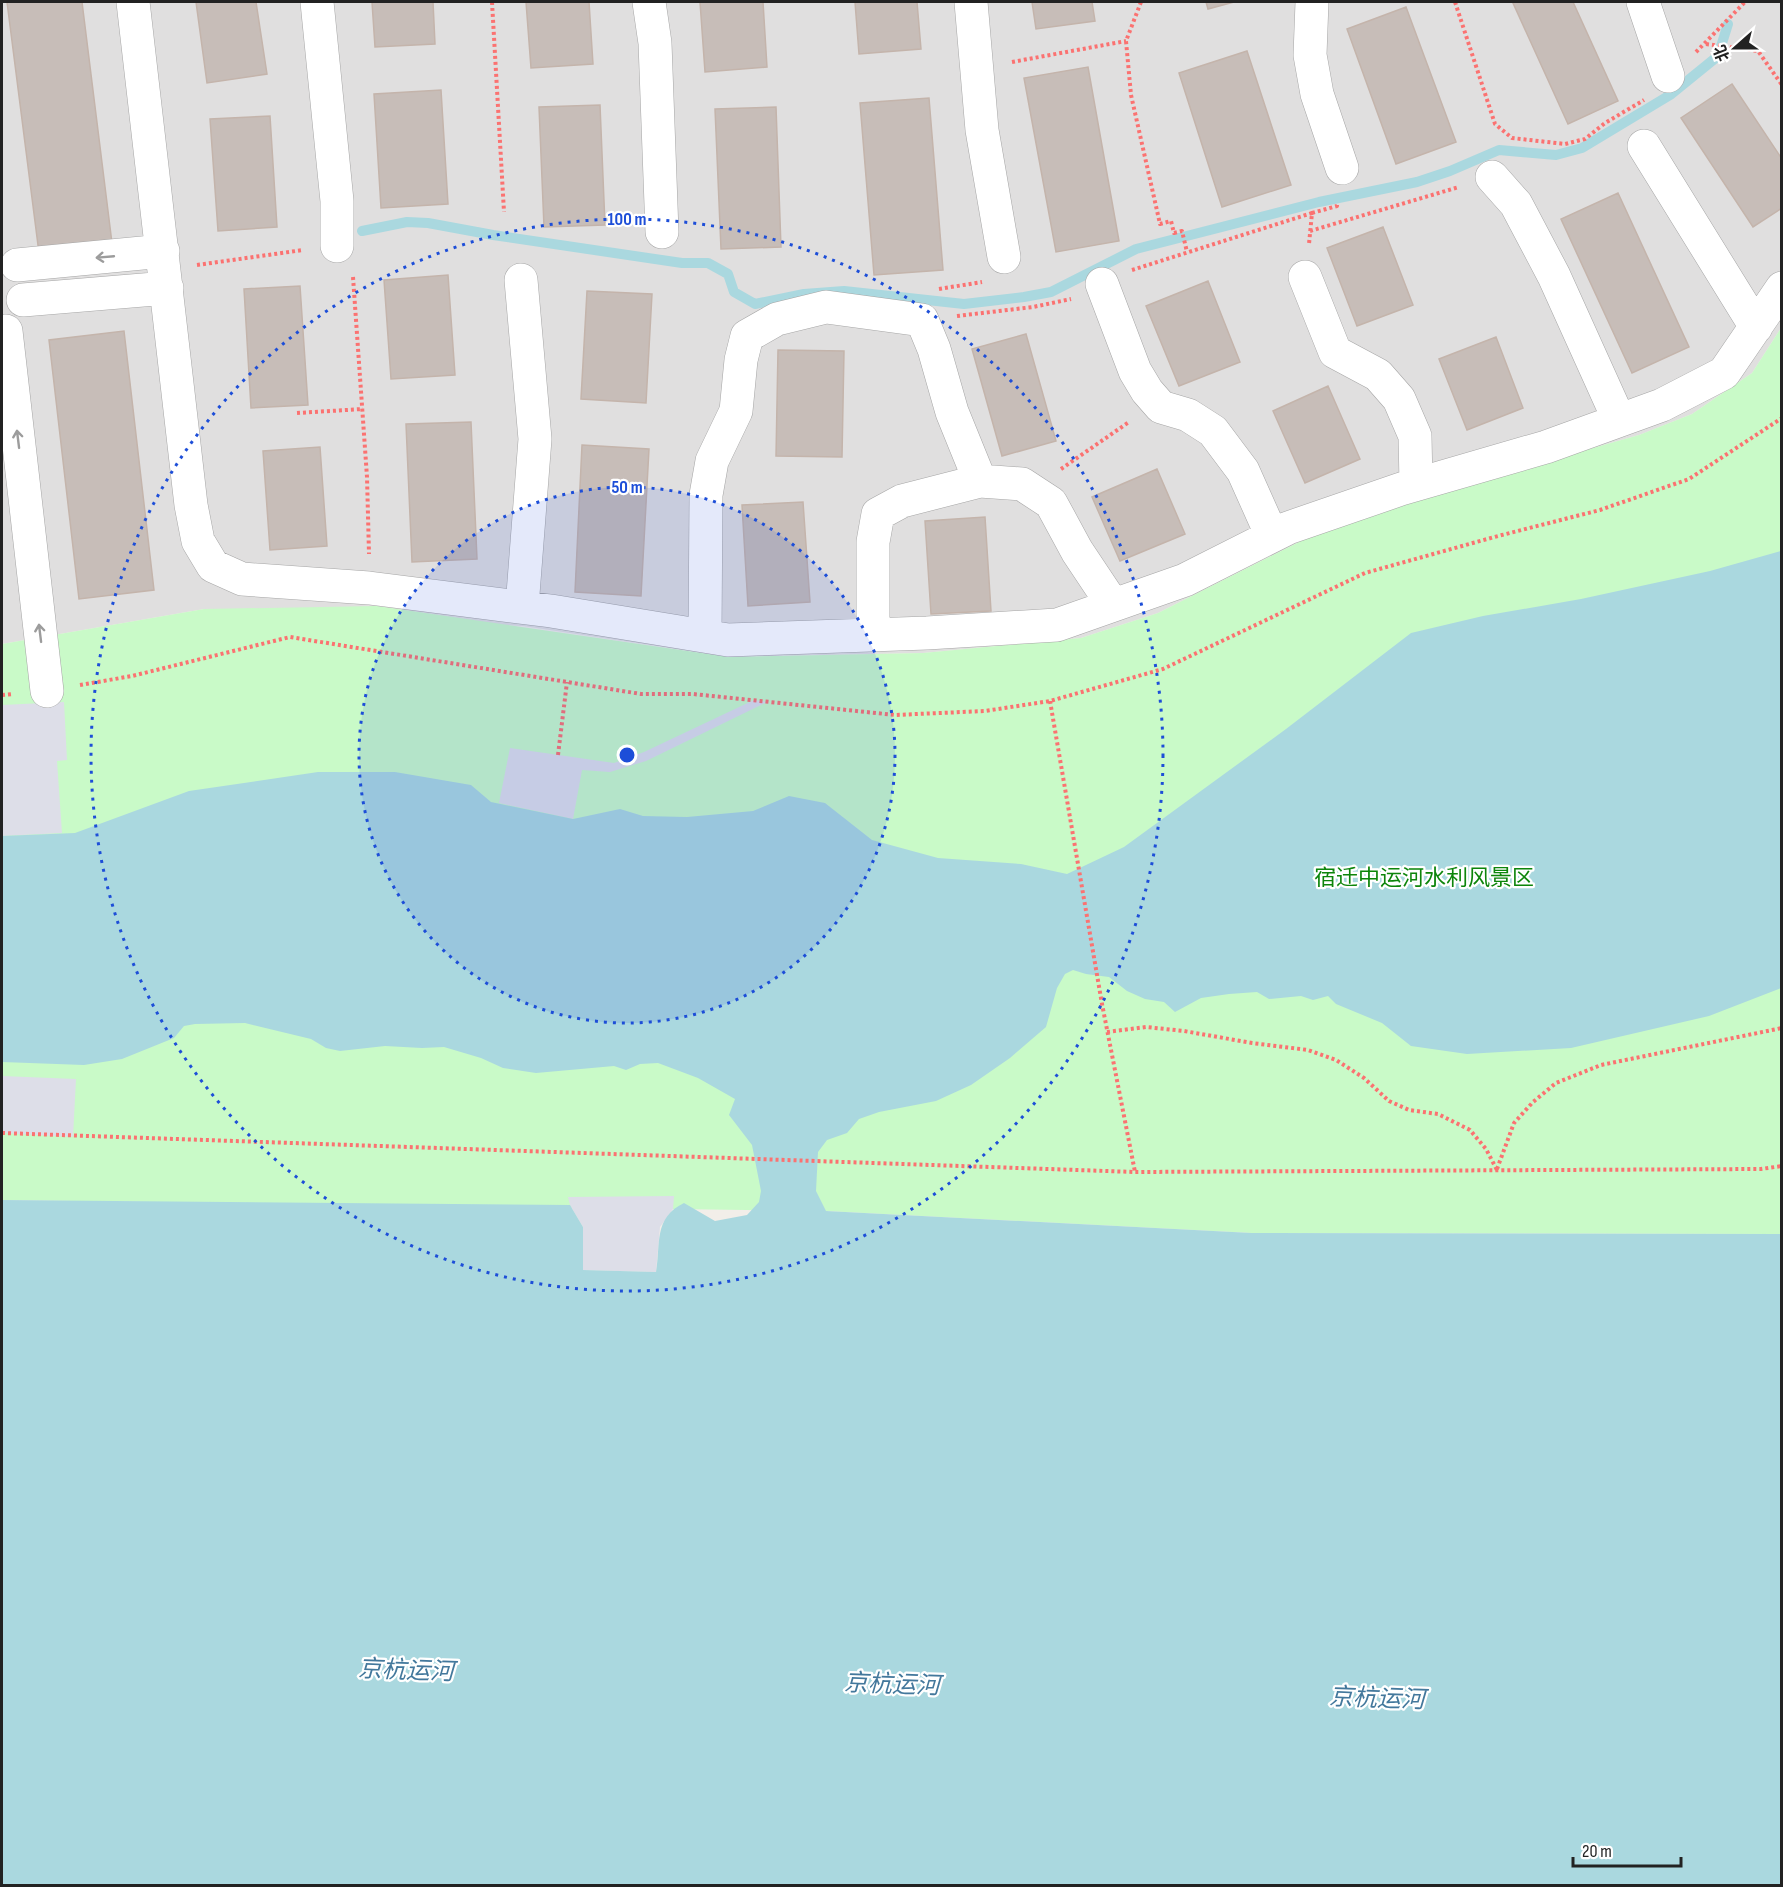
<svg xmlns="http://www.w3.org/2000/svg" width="1783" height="1887" font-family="'Sofia Sans Condensed','Noto Sans SC',sans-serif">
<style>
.residential{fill:#e0dfdf}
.park{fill:#c9fac8}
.plaza{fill:#dddee8}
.water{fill:#aad8df}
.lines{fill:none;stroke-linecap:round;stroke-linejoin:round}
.stream{stroke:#aad8df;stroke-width:10}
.building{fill:#c7bdb8;stroke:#c4b4ab;stroke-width:1.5}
.minor-casing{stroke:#a6a6a6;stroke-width:34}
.path{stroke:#fb7271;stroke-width:4;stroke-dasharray:3 3;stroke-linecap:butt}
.minor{stroke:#fff;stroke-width:33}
.oneway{stroke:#9c9c9c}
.ring{fill:none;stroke:#1d4ed8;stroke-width:3;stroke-dasharray:3 6}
.labels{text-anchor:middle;stroke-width:4.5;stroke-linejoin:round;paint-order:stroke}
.park-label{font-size:22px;fill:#0d850b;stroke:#fff}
.water-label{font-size:24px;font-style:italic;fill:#43789c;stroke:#fff}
.centre{fill:#1d4ed8;stroke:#fff;stroke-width:3}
.ring-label{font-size:18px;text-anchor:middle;font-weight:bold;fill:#1d4ed8;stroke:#fff;stroke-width:4.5;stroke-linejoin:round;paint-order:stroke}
</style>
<rect width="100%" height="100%" fill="#f2eee9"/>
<path class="residential" d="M2,2H1781V328L1752,373L1692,414L1639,435L1465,484L1303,540L1158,613L1081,638L923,653L729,657L523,626L204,609L2,644Z"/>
<path class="park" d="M1781,328V1234L1252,1233L826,1211L2,1200V644L204,609L377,606L729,657L923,653L1081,638L1158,613L1303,540L1465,484L1639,435L1692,414L1752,373Z"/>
<path class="plaza" d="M754,700L767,702L646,761L610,772L582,770L573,819L499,803L510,748L614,763L644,752Z
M64,702L67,760L57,761L62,833L2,836V705Z
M2,1076L76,1079L73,1137L2,1133Z
M674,1196L673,1209L660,1227L656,1272L583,1270V1227L570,1205L568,1197Z"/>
<path class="water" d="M1781,551V988L1709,1016L1571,1048L1467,1054L1411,1046L1382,1023L1336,1004L1328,996L1313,1000L1301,996L1269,999L1257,992L1229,994L1201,998L1175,1012L1164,1002L1145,999L1127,991L1109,977L1086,974L1073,970L1065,974L1057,988L1046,1027L1010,1058L971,1085L936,1101L879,1112L859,1119L847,1133L827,1140L818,1152L816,1191L826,1211L1252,1233L1781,1234V1885H2V1200L570,1205L583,1227V1270L656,1272C661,1244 653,1218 684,1203L715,1221L747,1215L759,1202L761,1191L752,1145L729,1115L735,1099L698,1078L658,1063L640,1064L626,1070L614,1066L536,1073L503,1068L481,1058L444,1047L422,1048L385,1046L340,1051L326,1048L311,1039L245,1023L195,1024L184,1026L174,1038L122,1059L84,1065L2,1062V836L75,833L189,791L318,772H395L471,785L491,802L573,819L620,809L643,816L687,817L753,811L789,796L825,803L872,840L938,858L1021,864L1067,874L1124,847L1286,729L1411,633L1483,616L1581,599L1710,571Z"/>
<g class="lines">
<path class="stream" d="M362,231L407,222L428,223L493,235L682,263H708L728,274L734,292L755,304L804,294L844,291L964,304L1024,297L1051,292L1136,249L1319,202L1417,182L1450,171L1499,150L1556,155L1582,148L1670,95L1718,56L1728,24"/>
</g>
<path class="building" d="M7,2H82L112,243L39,253Z
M196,2H256L267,74L207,83Z
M372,2H433L435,44L375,47Z
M526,2H589L593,64L531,68Z
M700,2H763L767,67L705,72Z
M855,2H917L921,49L859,54Z
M1032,2H1092L1095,21L1036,29Z
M1206,2H1234L1208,9Z
M1515,2H1573L1618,101L1568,124L1513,3Z
M1406,7L1456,142L1396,164L1347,29Z
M1247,51L1291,185L1222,207L1179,73Z
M1088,67L1119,241L1056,252L1024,78Z
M1732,84L1782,159V208L1753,227L1681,118Z
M441,90L448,204L381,208L374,94Z
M929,98L943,270L874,275L860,103Z
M600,105L605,225L544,227L539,107Z
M776,107L781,247L721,249L715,109Z
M270,116L277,227L218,231L210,119Z
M1618,193L1689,347L1632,373L1561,219Z
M1383,227L1413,305L1357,326L1327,248Z
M448,275L455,375L391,379L384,280Z
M1208,281L1240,362L1179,386L1146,306Z
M300,286L308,405L251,408L244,289Z
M587,291L652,294L646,403L581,399Z
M124,331L154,590L79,599L49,340Z
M1026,334L1056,441L1002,456L972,349Z
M1496,337L1523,408L1467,430L1439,359Z
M778,350L844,351L842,457L776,456Z
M1328,386L1360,459L1305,483L1273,411Z
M471,422L477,559L412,562L406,424Z
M582,445L649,449L641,596L575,592Z
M320,447L327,546L270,550L263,451Z
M1157,469L1185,534L1120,561L1092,497Z
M803,502L810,602L748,606L742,505Z
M985,517L991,611L931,614L925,521Z"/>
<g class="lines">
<g class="minor-casing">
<path id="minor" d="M133,2L191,505L198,541L213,566L242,579L369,588L551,611L728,640L927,633L1057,625L1185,580L1288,528L1401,489L1546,447L1662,405L1724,373L1782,288
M317,2L337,201V246
M649,2L655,43L662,232
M971,2L982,130L1004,257
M1312,2L1310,55L1317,94L1342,168
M1643,2L1668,76
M1644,146L1756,327
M1492,177L1516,204L1554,276L1619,420
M17,265L163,251
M1305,277L1335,352L1378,375L1399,399L1415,436L1416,484
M521,280L535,439L522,607
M1102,284L1135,371L1147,391L1161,407L1188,415L1213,431L1243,471L1272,536
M23,300L167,288
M6,331L47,691
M873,635V542L878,514L902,501L980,481L1022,484L1051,503L1077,551L1113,605
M705,636L706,495L712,461L736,411L741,360L747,336L777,319L826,307L922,320L934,349L952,412L980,481"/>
</g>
<path class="path" d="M492,2L504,212
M1141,2L1126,41L1131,95L1160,224L1171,221L1174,233L1182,231L1187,252
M1455,2L1495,124L1512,138L1565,144L1585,139L1605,123L1644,100
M1706,44L1758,51L1782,85
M1696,52L1745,2
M1012,62L1126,41
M1312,213L1337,206V203
M1310,231L1459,187
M197,265L303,250
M1132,270L1312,213L1309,244
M353,277L367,477L369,554
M939,289L982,282
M957,316L1033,307L1071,299
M297,413L363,409
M1061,469L1129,422
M80,685L132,676L290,637L641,694H693L895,715L985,711L1050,701L1163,669L1365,573L1498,536L1600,510L1689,479L1782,418
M2,695L13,694
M1050,701L1102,1004L1135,1172
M558,755L567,682
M1107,1032L1146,1027L1184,1031L1252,1043L1308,1050L1336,1060L1364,1078L1389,1101L1409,1110L1438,1114L1470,1130L1486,1149L1497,1170
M2,1133L1135,1172L1761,1169L1782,1166
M1497,1169L1514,1123L1533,1102L1556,1083L1601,1065L1782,1028"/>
<use href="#minor" class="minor"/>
</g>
<defs><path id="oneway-shaft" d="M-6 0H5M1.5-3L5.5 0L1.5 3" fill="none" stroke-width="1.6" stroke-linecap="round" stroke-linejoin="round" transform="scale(1.5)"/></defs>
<g class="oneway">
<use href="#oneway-shaft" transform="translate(105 257) rotate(175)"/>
<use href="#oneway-shaft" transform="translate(18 439) rotate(-97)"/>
<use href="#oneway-shaft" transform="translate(40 633) rotate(-97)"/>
</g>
<circle cx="627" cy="755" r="268" fill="#1d4ed8" fill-opacity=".12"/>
<g class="ring">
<circle cx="627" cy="755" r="268"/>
<circle cx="627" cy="755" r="536"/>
</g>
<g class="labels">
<g class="park-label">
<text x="1424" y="885">宿迁中运河水利风景区</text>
</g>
<g class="water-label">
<text transform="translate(406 1670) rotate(2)" y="8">京杭运河</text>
<text transform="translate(892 1684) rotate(2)" y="8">京杭运河</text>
<text transform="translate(1377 1698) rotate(2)" y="8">京杭运河</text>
</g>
</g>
<circle cx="627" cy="755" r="9" class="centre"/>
<g class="ring-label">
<text x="627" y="225">100 m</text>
<text x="627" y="493">50 m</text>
</g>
<rect width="1783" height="1887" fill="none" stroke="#222222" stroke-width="6"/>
<g transform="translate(1735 48) rotate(249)" stroke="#ffffff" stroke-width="4.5" paint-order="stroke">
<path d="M0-4.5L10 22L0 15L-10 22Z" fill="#222222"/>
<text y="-9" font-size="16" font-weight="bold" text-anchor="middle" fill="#222222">北</text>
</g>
<path d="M1573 1857v9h108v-9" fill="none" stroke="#222222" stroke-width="3"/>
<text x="1582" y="1857" font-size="18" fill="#222222" stroke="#ffffff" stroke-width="4.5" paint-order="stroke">20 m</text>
</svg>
